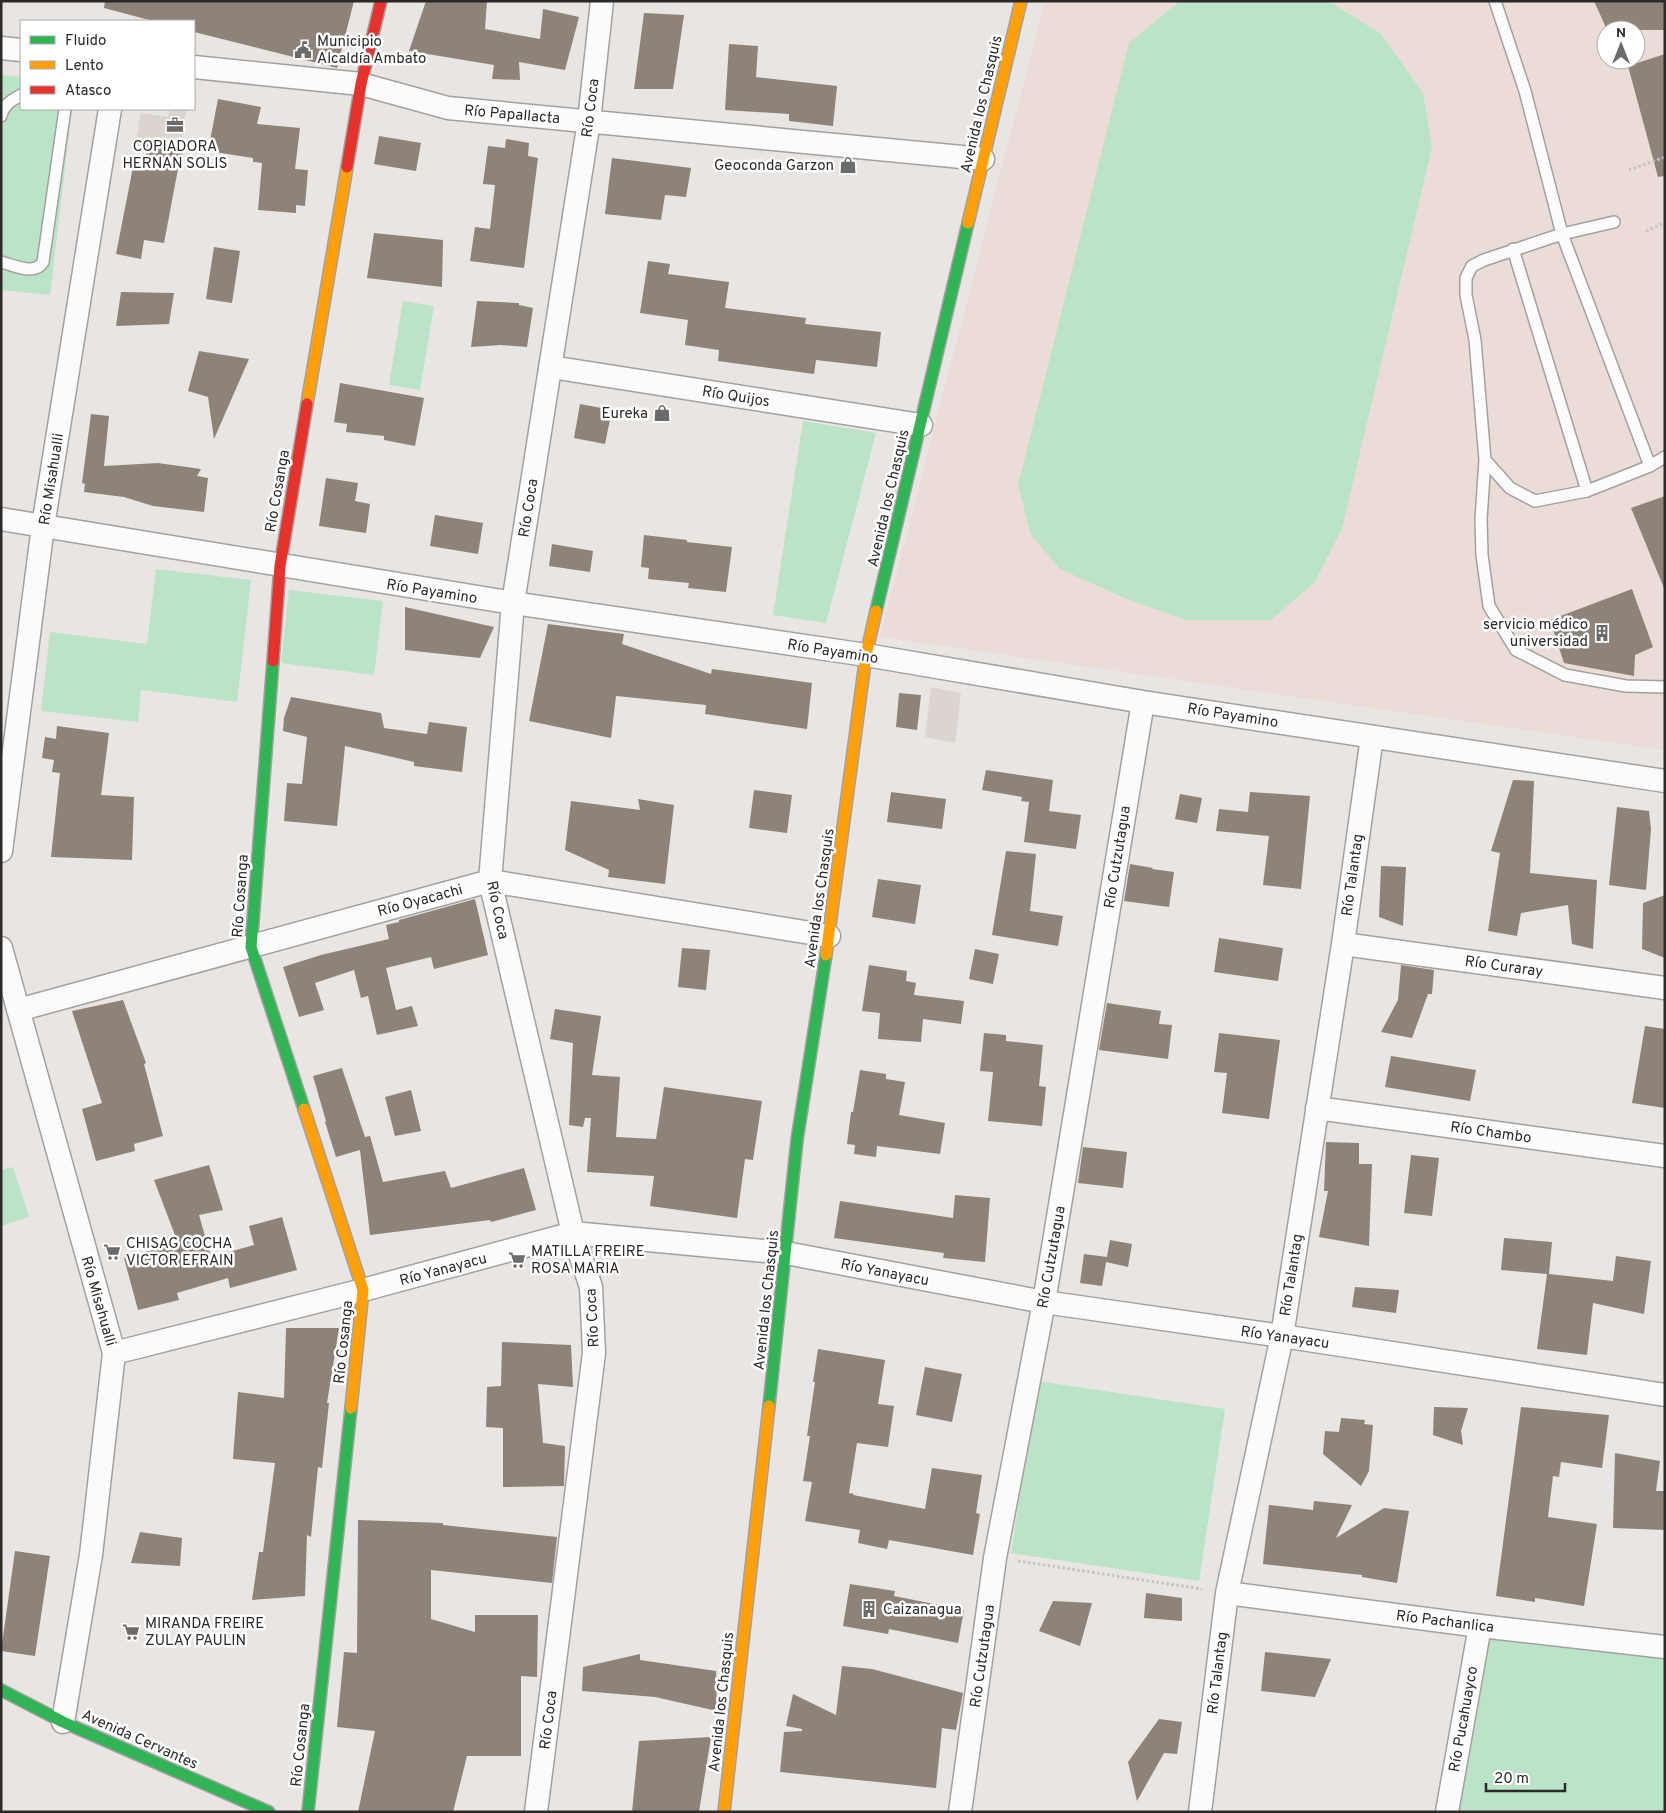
<svg xmlns="http://www.w3.org/2000/svg" width="1666" height="1813" font-family="Overpass,sans-serif">
<style>
.built{fill:#dbd4cf}
.education{fill:#ecdcd8;fill-rule:evenodd}
.green{fill:#bbe3c7}
.building{fill:#8e8378}
.lines{fill:none;stroke-linecap:round;stroke-linejoin:round}
.lane-casing{stroke:#a3a1a0;stroke-width:14}
.street-casing{stroke:#a3a1a0;stroke-width:25}
.fast-casing{stroke:#a3a1a0;stroke-width:14}
.slow-casing{stroke:#a3a1a0;stroke-width:14}
.jam-casing{stroke:#a3a1a0;stroke-width:14}
.path{stroke:#c5c4c4;stroke-width:3;stroke-dasharray:2.5 2.5;stroke-linecap:butt}
.lane{stroke:#fcfbfb;stroke-width:11}
.street{stroke:#fcfbfb;stroke-width:22}
.fast{stroke:#30b455;stroke-width:11}
.slow{stroke:#ff9f0a;stroke-width:11}
.jam{stroke:#e5322d;stroke-width:11}
.labels{text-anchor:middle;stroke-width:5;stroke-linejoin:round;paint-order:stroke}
.poi-label{font-size:15px;fill:#2b2a29;stroke:#fff;text-anchor:start}
.street-label{font-size:15px;fill:#2b2a29;stroke:#fff}
</style>
<rect width="100%" height="100%" fill="#e8e5e3"/>
<path class="built" d="M170,109H186L181,145L146,140L142,147L135,146L141,113L168,117Z
M931,687L961,693L955,743L925,737Z"/>
<path class="education" d="M1045,1H1665V750L880,637ZM1606,30H1636V60H1606Z"/>
<path class="green" d="M1180,1L1330,2L1381,34L1423,93L1432,147L1342,529L1314,583L1271,620H1185L1122,597L1060,569L1031,535L1018,485L1129,43Z
M1,75L21,77V109H72L50,295L1,290Z
M403,301L434,306L420,390L389,385Z
M803,421L876,433L826,623L773,615Z
M156,569L251,580L237,702L141,690L138,722L41,711L50,632L147,644Z
M289,590L383,601L374,675L281,663Z
M13,1167L29,1217L1,1226V1170Z
M1037,1381L1225,1409L1199,1581L1011,1553Z
M1486,1634L1665,1657V1812H1455Z"/>
<path class="building" d="M105,1H354L337,68L194,32V21H153L104,8Z
M426,1H487L485,29L540,39L543,9L579,17L565,70L519,62L520,80L492,79L494,65L409,51Z
M1594,1H1665V30H1607Z
M644,13L684,15L673,89H634Z
M729,44L758,46L756,77L837,86L833,126L789,121V114L725,110Z
M1665,54V176L1658,177L1628,66Z
M218,99L261,107L257,124L300,128L295,169L308,170L305,206L296,205V213L258,210L262,163L253,162V158L208,151Z
M379,136L421,143L416,171L374,164Z
M506,139L529,143L528,156L538,158L524,268L470,261L475,227L490,229L495,185L483,184L488,146L505,148Z
M147,144L183,148L181,169H178L164,243L144,240L141,259L116,254L134,162L145,164Z
M612,158L691,168L686,197L665,195L661,220L605,214Z
M374,233L443,240L442,287L367,278Z
M214,247L240,251L232,303L206,299Z
M648,261L670,264L668,274L729,282L725,308L806,318L805,324L881,332L877,367L816,360L814,374L718,361L719,350L685,345L688,320L640,313Z
M121,292L174,293L169,324L116,326Z
M477,301L519,303V305L533,308L527,347L501,345L471,347Z
M199,351L249,359L214,439L208,397L188,391Z
M340,383L424,398L415,446L384,440V436L346,432L347,424L334,422Z
M580,404L612,410L605,444L574,438Z
M91,414L109,416L104,466L158,463L201,469L197,476L208,478L204,512L153,506L124,497L84,492L85,484L82,483Z
M326,478L358,483L355,501L370,504L366,533L319,526Z
M1665,496V588H1664L1631,508Z
M435,515L483,523L478,554L430,546Z
M644,535L687,540V542L732,547L726,592L688,588L689,583L648,579L649,568L641,567Z
M552,544L593,551L590,572L549,566Z
M1632,589L1653,647L1635,655L1634,676L1564,663L1550,620Z
M405,607L494,627L480,658L405,650Z
M548,624L624,634L622,644L711,674L712,669L812,683L807,729L705,714L706,705L616,696L611,738L529,721Z
M899,693L921,695L917,730L896,727Z
M291,697L381,713L384,728L427,734L429,722L467,727L462,772L414,766V762L345,746L337,826L284,821L287,783L302,784L307,737L283,731L284,718Z
M57,726L109,733L101,795L134,797L132,860L51,857L60,773L52,772L54,760L42,758L45,737L56,739Z
M986,770L1053,780L1049,811L1081,815L1076,849L1024,842L1029,802L1021,801L1022,797L982,790Z
M1513,780L1534,781L1530,873L1597,880L1593,949L1572,944L1568,905L1521,913L1517,936L1488,931L1500,853L1491,851Z
M754,790L792,795L787,833L749,828Z
M891,792L946,799L942,829L887,822Z
M1250,792L1310,796L1301,889L1263,885L1269,836L1216,831L1219,809L1248,812Z
M1180,794L1202,798L1197,823L1175,819Z
M638,799L674,805L665,884L608,877L609,870L565,850L571,801L640,810Z
M1617,807L1649,811L1651,829L1646,890L1609,885Z
M1006,851L1036,854L1030,911L1063,916L1058,946L992,935Z
M1130,864L1153,868L1152,869L1174,872L1169,907L1124,901Z
M1381,866L1406,867L1403,926L1379,917Z
M878,879L921,885L915,924L872,917Z
M1665,895V958L1642,949L1643,903Z
M475,899L488,955L434,969L431,957L386,968L396,1010L412,1006L418,1026L377,1035L368,996L361,998L354,970L315,983L324,1010L299,1017L283,967L321,955L389,939L386,925L399,922V920Z
M1219,938L1283,948L1278,981L1214,972Z
M682,948L710,950L706,990L678,987Z
M975,949L999,954L993,984L969,979Z
M869,965L907,971L906,981L916,983L914,995L964,1001L961,1024L923,1019L921,1042L878,1039L880,1013L862,1011Z
M1401,965L1434,970L1432,994H1428L1412,1038L1381,1032L1398,1000Z
M123,1000L146,1063L144,1064L163,1136L134,1144L135,1151L96,1161L82,1109L102,1103L72,1011Z
M1107,1003L1161,1011L1159,1024L1172,1025L1168,1059L1099,1050Z
M555,1009L601,1016L592,1075L620,1077L616,1137L656,1139L664,1087L762,1101L753,1160L745,1159L737,1218L650,1206L654,1176L587,1172L591,1118H585L583,1127L569,1125L573,1043L550,1039Z
M1645,1026L1665,1029V1108L1632,1103Z
M984,1033L1006,1035V1041L1043,1045L1039,1086L1046,1087L1042,1126L988,1121L993,1072L980,1071Z
M1219,1033L1280,1040L1269,1119L1222,1113L1227,1073L1214,1072Z
M1391,1056L1476,1070L1470,1101L1385,1087Z
M342,1068L365,1137L370,1136L383,1182L445,1171L451,1188L524,1168L536,1210L491,1222L490,1220L370,1235L360,1150L336,1157L325,1122L326,1121L313,1076Z
M860,1070L886,1074V1079L905,1082L899,1115L945,1123L940,1154L877,1146L876,1157L854,1154L855,1145L847,1144L851,1112H853Z
M411,1090L421,1131L395,1136L385,1097Z
M1326,1142L1359,1143V1164H1372L1369,1246L1319,1237L1328,1191H1324Z
M1083,1147L1127,1152L1123,1188L1078,1183Z
M1411,1155L1439,1158L1432,1216L1404,1213Z
M209,1165L223,1210L199,1215L211,1257L254,1245L249,1226L282,1217L297,1270L230,1288L228,1278L177,1293L179,1300L138,1310L124,1258L178,1243L154,1180Z
M955,1195L990,1198L985,1262L943,1258L944,1253L834,1238L840,1201L953,1218Z
M1504,1238L1552,1242L1549,1274L1613,1281L1616,1256L1651,1261L1644,1314L1593,1303L1587,1355L1537,1349L1547,1274L1501,1270Z
M1110,1240L1132,1244L1128,1267L1106,1262Z
M1084,1254L1107,1257L1102,1286L1080,1283Z
M1355,1287L1399,1290L1396,1313L1352,1307Z
M286,1328H339L327,1403H329L322,1468L318,1467L311,1537L307,1535L305,1596L252,1600L259,1552H263L275,1463L233,1459L238,1392L284,1398Z
M502,1342L571,1345L573,1387L538,1384L543,1443L565,1446L564,1486L503,1487V1428L486,1427L487,1387L501,1386Z
M818,1349L885,1360L878,1404L894,1406L888,1447L857,1443L849,1493L854,1494L853,1495L925,1509L932,1468L982,1475L976,1513L980,1514L973,1555L889,1540L887,1549L858,1543L860,1530L805,1521L812,1482L803,1481L810,1436H807L815,1382H813Z
M925,1367L962,1374L952,1422L916,1415Z
M1434,1407L1468,1408L1461,1431L1463,1445L1433,1435Z
M1521,1407L1609,1415L1602,1468L1561,1462L1559,1477L1553,1476L1548,1517L1597,1524L1584,1606L1535,1598V1602L1496,1596Z
M1341,1418L1365,1420L1364,1424L1373,1425L1369,1471L1361,1486L1323,1454L1325,1431L1339,1432Z
M1615,1453L1660,1461L1656,1491H1665V1530L1613,1528Z
M1314,1501L1352,1505L1336,1538L1384,1508L1409,1511L1397,1583L1362,1577V1575L1263,1564L1269,1505L1313,1510Z
M358,1520L443,1523V1525L557,1537L552,1583L431,1570V1619L475,1632V1615H538L537,1677L521,1676V1756H467L453,1812H358L375,1731L337,1727L344,1652L357,1653Z
M140,1532L182,1538L180,1566L131,1563Z
M15,1551L50,1556L35,1656L1,1651Z
M850,1584L895,1591L894,1596L964,1610L958,1643L889,1629L888,1634L843,1626Z
M1146,1593L1182,1598V1621L1144,1618Z
M1053,1601L1092,1603L1080,1646L1039,1631Z
M1265,1652L1331,1659L1315,1697L1261,1691Z
M640,1654V1660L716,1671L717,1711L655,1697L582,1691L583,1667Z
M842,1666L872,1669L963,1693L956,1730L942,1728L936,1788L780,1772L784,1732L802,1731V1729L786,1726L793,1694L836,1715Z
M1159,1719L1182,1722L1177,1754L1164,1753L1137,1801L1128,1762Z
M711,1737L699,1812H632L639,1741Z"/>
<g class="lines">
<g class="lane-casing">
<path id="lane" d="M1495,1L1525,91L1562,234L1650,466
M1,116C3,105 12,100 21,95
M1614,222L1562,234L1484,260L1472,266L1466,278V295L1475,340L1485,460L1481,519L1482,555L1489,606L1516,650L1565,675L1626,686L1665,687
M1513,249L1587,491L1650,466L1665,457
M1,262C13,265 35,276 43,262L65,109
M1485,460L1510,488L1535,501L1587,491"/>
</g>
<g class="street-casing">
<path id="street" d="M1,48L21,50
M194,67L361,84L448,108L983,159
M551,367L921,425
M1,519L513,603L866,655L1143,702L1665,781
M1,851L43,526L110,109
M1343,944L1665,988
M1,948L114,1353L91,1555L63,1722
M18,1010L490,881L829,936
M1317,1108L1665,1156
M114,1353L363,1290L573,1233L786,1253L1044,1302L1282,1336L1665,1395
M1227,1593L1480,1626L1665,1647
M536,1812L594,1353L591,1287L573,1233L490,881L513,603L589,121L602,1
M960,1812L995,1558L1044,1302L1143,702
M1200,1812L1227,1593L1282,1336L1343,944L1372,737
M1447,1812L1480,1626"/>
</g>
<g class="fast-casing">
<path id="fast" d="M876,611L968,223
M273,661L251,947L304,1109
M769,1406L797,1140L826,955
M1,1690L63,1722L269,1812
M308,1812L351,1408"/>
</g>
<g class="slow-casing">
<path id="slow" d="M968,223L1021,1
M307,404L347,167
M826,955L866,655L876,611
M304,1109L363,1290L351,1408
M724,1812L769,1406"/>
</g>
<g class="jam-casing">
<path id="jam" d="M347,167L361,84L381,1
M273,661L280,566L307,404"/>
</g>
<path class="path" d="M1629,170L1665,157
M1646,231L1665,223
M1018,1561L1202,1589"/>
<use href="#lane" class="lane"/>
<use href="#street" class="street"/>
<use href="#fast" class="fast"/>
<use href="#slow" class="slow"/>
<use href="#jam" class="jam"/>
</g>
<defs>
<g id="civic-bare" transform="scale(1.35)"><path d="M-.6-6.5H3V-4.5H.6V-3L4-1V1h2V6H-6V1h2V-1L-.6-3ZM-1.2 2.5V6h2.4V2.5Z" fill="#6d6b6a" stroke="#fff" stroke-width="2.5" paint-order="stroke"/></g>
<g id="office-bare" transform="scale(1.35)"><path d="M-6-3h4V-5.5h4V-3h4V5H-6ZM-1-4.5V-3h2v-1.5ZM-6 0V1H6V0Z" fill="#6d6b6a" stroke="#fff" stroke-width="2.5" paint-order="stroke"/></g>
<g id="shop-bare" transform="scale(1.35)"><path d="M-5-2.5h2.3a2.7 3.5 0 0 1 5.4 0H5L5.5 6h-11ZM-1.5-2.5h3a1.5 2.3 0 0 0-3 0Z" fill="#6d6b6a" stroke="#fff" stroke-width="2.5" paint-order="stroke"/></g>
<g id="building-bare" transform="scale(1.35)"><path d="M-4-6H4V6H1V3H-1V6H-4ZM-2.5-4.3h1.7v1.8h-1.7ZM.8-4.3h1.7v1.8H.8ZM-2.5-1h1.7V.8h-1.7ZM.8-1h1.7V.8H.8Z" fill="#6d6b6a" stroke="#fff" stroke-width="2.5" paint-order="stroke"/></g>
<g id="supermarket-bare" transform="scale(1.35)"><path d="M-6-5.5h2.5l.6 2H6L4.5 2H-2.5L-4.4-4H-6ZM-1.5 3.2a1.3 1.3 0 1 0 .1 0ZM3 3.2a1.3 1.3 0 1 0 .1 0Z" fill="#6d6b6a" stroke="#fff" stroke-width="2.5" paint-order="stroke"/></g>
</defs>
<g fill-rule="evenodd">
<use href="#civic-bare" x="303" y="50"/>
<use href="#office-bare" x="175" y="125"/>
<use href="#shop-bare" x="848" y="165"/>
<use href="#shop-bare" x="662" y="413"/>
<use href="#building-bare" x="1602" y="633"/>
<use href="#supermarket-bare" x="112" y="1252"/>
<use href="#supermarket-bare" x="517" y="1260"/>
<use href="#building-bare" x="869" y="1609"/>
<use href="#supermarket-bare" x="131" y="1632"/>
</g>
<g class="labels">
<g class="poi-label">
<text x="317" y="46">Municipio<tspan x="317" dy="17">Alcaldía Ambato</tspan></text>
<text x="175" y="151" text-anchor="middle">COPIADORA<tspan x="175" dy="17">HERNAN SOLIS</tspan></text>
<text x="834" y="170" text-anchor="end">Geoconda Garzon</text>
<text x="648" y="418" text-anchor="end">Eureka</text>
<text x="1588" y="629" text-anchor="end">servicio médico<tspan x="1588" dy="17">universidad</tspan></text>
<text x="126" y="1248">CHISAG COCHA<tspan x="126" dy="17">VICTOR EFRAIN</tspan></text>
<text x="531" y="1256">MATILLA FREIRE<tspan x="531" dy="17">ROSA MARIA</tspan></text>
<text x="883" y="1614">Caizanagua</text>
<text x="145" y="1628">MIRANDA FREIRE<tspan x="145" dy="17">ZULAY PAULIN</tspan></text>
</g>
<g class="street-label">
<text transform="translate(981 104) rotate(-77)" y="5">Avenida los Chasquis</text>
<text transform="translate(590 108) rotate(-83)" y="5">Río Coca</text>
<text transform="translate(512 114) rotate(5)" y="5">Río Papallacta</text>
<text transform="translate(736 396) rotate(9)" y="5">Río Quijos</text>
<text transform="translate(51 479) rotate(-81)" y="5">Río Misahualli</text>
<text transform="translate(277 491) rotate(-80)" y="5">Río Cosanga</text>
<text transform="translate(888 498) rotate(-77)" y="5">Avenida los Chasquis</text>
<text transform="translate(528 508) rotate(-81)" y="5">Río Coca</text>
<text transform="translate(432 591) rotate(9)" y="5">Río Payamino</text>
<text transform="translate(833 651) rotate(9)" y="5">Río Payamino</text>
<text transform="translate(1233 715) rotate(9)" y="5">Río Payamino</text>
<text transform="translate(1117 857) rotate(-81)" y="5">Río Cutzutagua</text>
<text transform="translate(1352 875) rotate(-82)" y="5">Río Talantag</text>
<text transform="translate(240 896) rotate(-86)" y="5">Río Cosanga</text>
<text transform="translate(819 898) rotate(-82)" y="5">Avenida los Chasquis</text>
<text transform="translate(420 900) rotate(-15)" y="5">Río Oyacachi</text>
<text transform="translate(498 910) rotate(78)" y="5">Río Coca</text>
<text transform="translate(1504 966) rotate(8)" y="5">Río Curaray</text>
<text transform="translate(1491 1132) rotate(8)" y="5">Río Chambo</text>
<text transform="translate(1051 1257) rotate(-80)" y="5">Río Cutzutagua</text>
<text transform="translate(443 1269) rotate(-15)" y="5">Río Yanayacu</text>
<text transform="translate(885 1272) rotate(11)" y="5">Río Yanayacu</text>
<text transform="translate(1291 1275) rotate(-81)" y="5">Río Talantag</text>
<text transform="translate(766 1300) rotate(-84)" y="5">Avenida los Chasquis</text>
<text transform="translate(99 1301) rotate(74)" y="5">Río Misahualli</text>
<text transform="translate(592 1318) rotate(-93)" y="5">Río Coca</text>
<text transform="translate(1285 1337) rotate(8)" y="5">Río Yanayacu</text>
<text transform="translate(343 1342) rotate(-84)" y="5">Río Cosanga</text>
<text transform="translate(1445 1621) rotate(7)" y="5">Río Pachanlica</text>
<text transform="translate(982 1656) rotate(-82)" y="5">Río Cutzutagua</text>
<text transform="translate(1217 1673) rotate(-83)" y="5">Río Talantag</text>
<text transform="translate(721 1702) rotate(-84)" y="5">Avenida los Chasquis</text>
<text transform="translate(1463 1719) rotate(-80)" y="5">Río Pucahuayco</text>
<text transform="translate(548 1720) rotate(-83)" y="5">Río Coca</text>
<text transform="translate(140 1739) rotate(24)" y="5">Avenida Cervantes</text>
<text transform="translate(300 1745) rotate(-84)" y="5">Río Cosanga</text>
</g>
</g>
<rect width="1666" height="1813" fill="none" stroke="#2b2a29" stroke-width="5"/>
<rect x="20" y="20" width="175" height="90" fill="#ffffff" stroke="#aaaaa9"/>
<rect x="30" y="36" width="25" height="8" fill="#30b455" stroke="#aaaaa9"/>
<text x="65" y="45" font-size="15" fill="#2b2a29">Fluido</text>
<rect x="30" y="61" width="25" height="8" fill="#ff9f0a" stroke="#aaaaa9"/>
<text x="65" y="70" font-size="15" fill="#2b2a29">Lento</text>
<rect x="30" y="86" width="25" height="8" fill="#e5322d" stroke="#aaaaa9"/>
<text x="65" y="95" font-size="15" fill="#2b2a29">Atasco</text>
<g transform="translate(1621 45)"><circle r="24" fill="#ffffff" stroke="#aaaaa9"/>
<path d="M0-4L9 19L0 12L-9 19Z" fill="#6d6b6a"/>
<text y="-8" font-size="14" font-weight="bold" text-anchor="middle" fill="#2b2a29">N</text>
</g>
<path d="M1486 1783v8h79v-8" fill="none" stroke="#2b2a29" stroke-width="2.5"/>
<text x="1494" y="1783" font-size="15" fill="#2b2a29" stroke="#ffffff" stroke-width="4" paint-order="stroke">20 m</text>
</svg>
